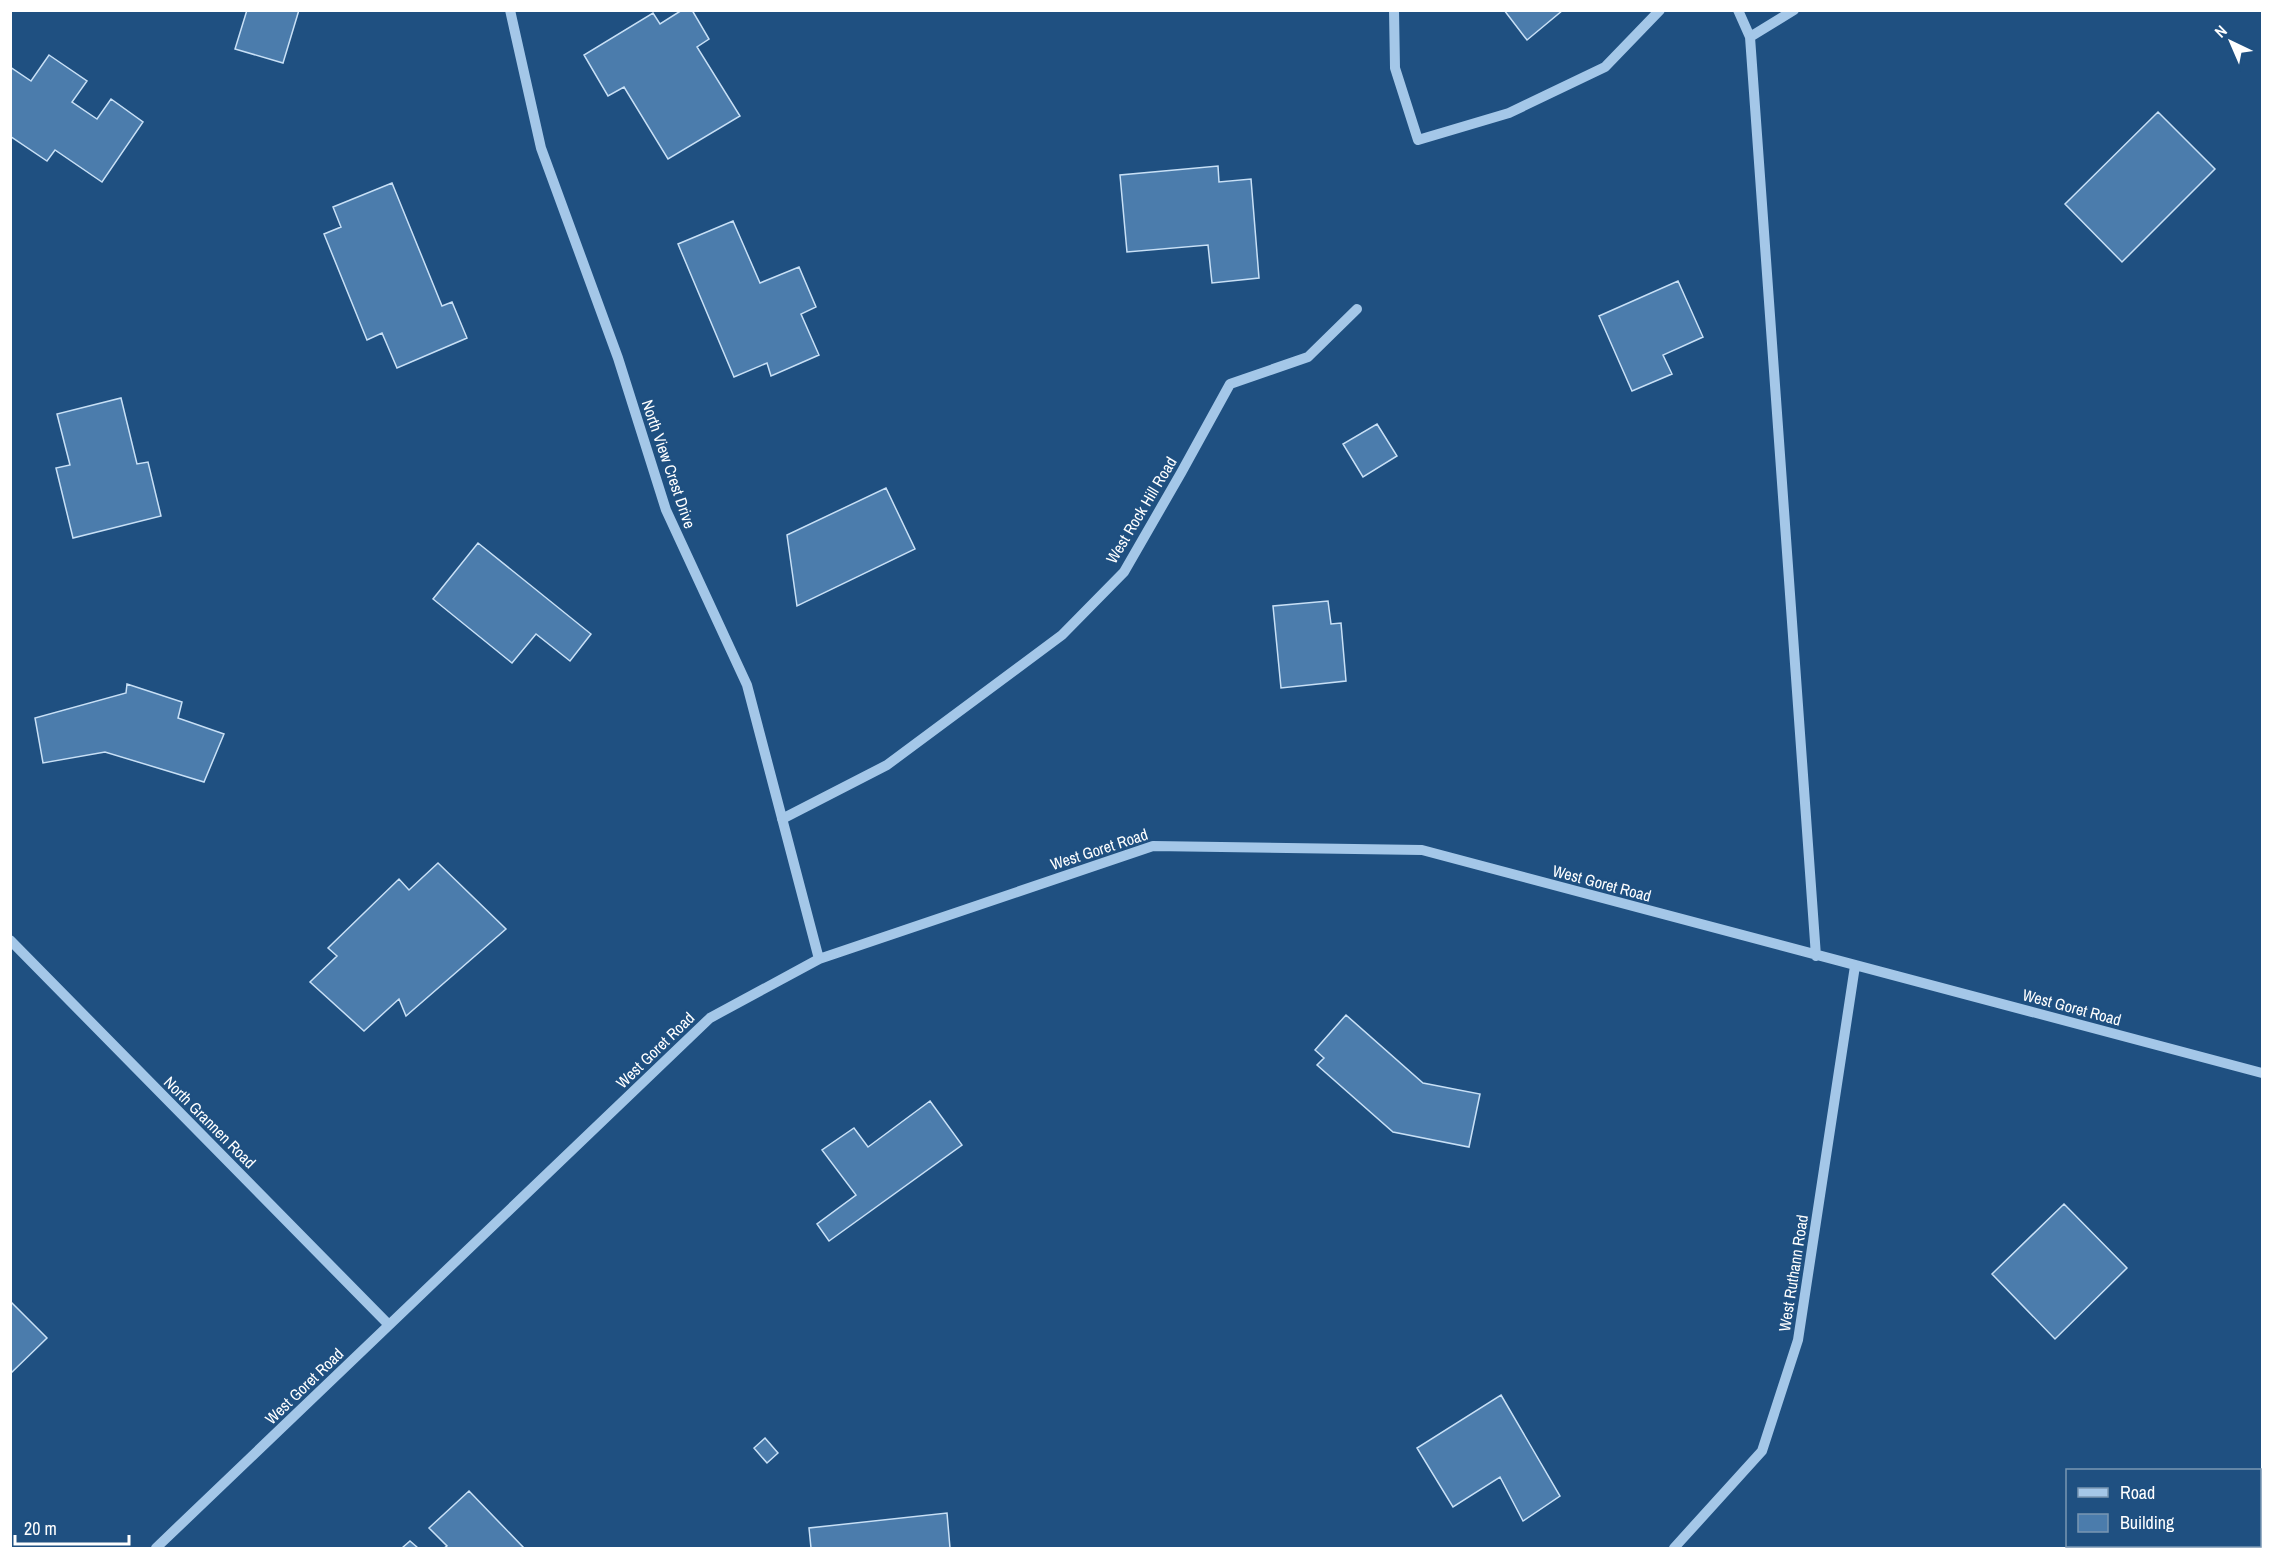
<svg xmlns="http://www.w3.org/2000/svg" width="2273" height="1559" font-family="'Archivo Narrow',sans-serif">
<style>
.building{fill:#4b7cac;stroke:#c8e0f6;stroke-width:1.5}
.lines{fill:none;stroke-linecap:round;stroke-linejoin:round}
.minor{stroke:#a4c7e8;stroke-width:10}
.labels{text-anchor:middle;stroke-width:4.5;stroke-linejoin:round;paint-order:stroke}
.street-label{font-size:16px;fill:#fff;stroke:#1f5081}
</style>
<rect width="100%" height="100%" fill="#1f5081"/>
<path class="building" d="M247,10H299L283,63L235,49Z
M682,10H692L709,39L697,47L740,116L668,159L624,87L608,96L584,55L653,13L660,24Z
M1504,10H1563L1527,40Z
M49,55L87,81L72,102L97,119L111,99L143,122L102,182L55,150L47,161L10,136V67L31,81Z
M2158,112L2215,169L2122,262L2065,204Z
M1218,166L1219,182L1251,179L1259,278L1212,283L1208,245L1127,252L1120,175Z
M392,183L442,306L452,302L467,338L397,368L382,333L367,340L324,234L341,227L333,207Z
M733,221L760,283L799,267L816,307L801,314L819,355L771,376L767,363L734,377L678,244Z
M1678,281L1703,337L1663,355L1672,374L1632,391L1599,316Z
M121,398L137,464L148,462L161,516L73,538L56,468L70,465L57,414Z
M1377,424L1397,456L1363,477L1343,444Z
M886,488L915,549L797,606L787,535Z
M478,543L591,634L570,661L536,634L512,663L433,599Z
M1328,601L1331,624L1341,623L1346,681L1281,688L1273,606Z
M127,684L182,702L178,718L224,734L204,782L105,752L43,763L35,718L126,693Z
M438,863L506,929L406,1016L399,999L364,1031L310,982L337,956L328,948L399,879L409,890Z
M1346,1015L1423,1083L1480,1094L1469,1147L1393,1132L1317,1065L1324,1058L1315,1050Z
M930,1101L962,1145L829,1241L817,1224L856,1195L822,1150L854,1128L868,1147Z
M2064,1204L2127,1268L2055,1339L1992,1274Z
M10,1301L47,1338L10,1374Z
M1501,1395L1560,1496L1523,1521L1500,1477L1453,1507L1417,1448Z
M765,1438L778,1453L767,1463L754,1448Z
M469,1491L524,1548H444L447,1546L429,1528Z
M947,1513L950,1548H811L809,1528Z
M410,1541L418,1548H402Z"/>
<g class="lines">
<path class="minor" d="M510,10L541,148L618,358L666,510L747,685L819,959
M1394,10L1395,68L1418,140L1509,113L1605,67L1660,10
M1738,10L1750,37
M1794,10L1750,37L1816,956
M782,819L887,765L1062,635L1124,572L1181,473L1230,384L1308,357L1357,309
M10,940L389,1325
M156,1548L710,1018L819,959L1153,846L1422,850L2262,1073
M1674,1548L1762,1451L1798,1340L1855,966"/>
</g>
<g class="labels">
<g class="street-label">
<text transform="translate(669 464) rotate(71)" y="6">North View Crest Drive</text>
<text transform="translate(1141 510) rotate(-59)" y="6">West Rock Hill Road</text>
<text transform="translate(1099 849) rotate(-18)" y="6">West Goret Road</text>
<text transform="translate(1602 883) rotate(15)" y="6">West Goret Road</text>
<text transform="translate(2072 1007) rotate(15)" y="6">West Goret Road</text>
<text transform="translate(655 1050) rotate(-44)" y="6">West Goret Road</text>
<text transform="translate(210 1122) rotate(45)" y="6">North Grannen Road</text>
<text transform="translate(1793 1273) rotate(-81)" y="6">West Ruthann Road</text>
<text transform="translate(304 1386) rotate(-44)" y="6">West Goret Road</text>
</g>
</g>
<rect width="2273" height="1559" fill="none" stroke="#ffffff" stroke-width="24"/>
<rect x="2066" y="1469" width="195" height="78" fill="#1f5081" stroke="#7996b3" stroke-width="1.5"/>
<rect x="2078" y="1488" width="30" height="9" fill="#a4c7e8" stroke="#7996b3" stroke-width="1.5"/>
<text x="2120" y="1499" font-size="18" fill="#ffffff">Road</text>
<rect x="2078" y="1514" width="30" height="18" fill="#4b7cac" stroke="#7996b3" stroke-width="1.5"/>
<text x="2120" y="1529" font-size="18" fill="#ffffff">Building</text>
<g transform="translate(2231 42) rotate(316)" stroke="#1f5081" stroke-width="4.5" paint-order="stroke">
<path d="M0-4.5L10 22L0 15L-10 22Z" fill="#ffffff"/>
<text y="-9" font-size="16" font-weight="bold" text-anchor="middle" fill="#ffffff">N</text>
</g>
<path d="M15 1535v9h114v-9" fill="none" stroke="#ffffff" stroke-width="3"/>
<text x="24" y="1535" font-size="18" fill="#ffffff" stroke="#1f5081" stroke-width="4.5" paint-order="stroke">20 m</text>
</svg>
